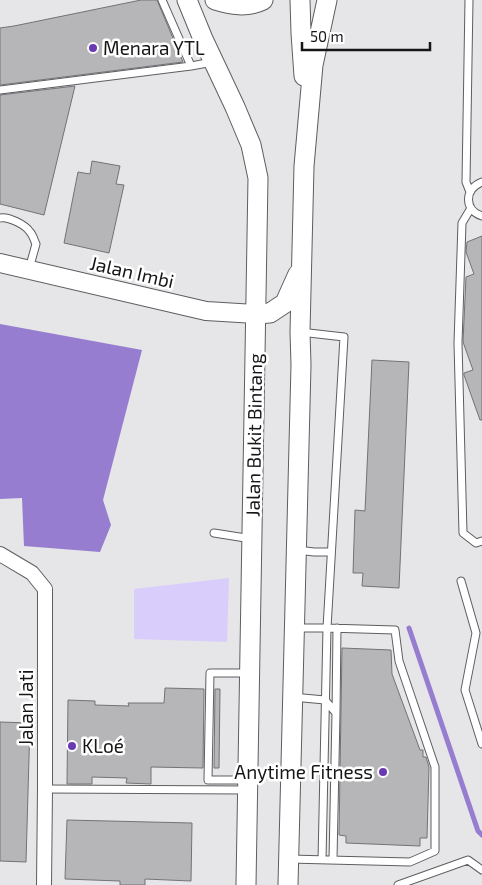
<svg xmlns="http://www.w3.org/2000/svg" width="482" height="885" font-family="'Exo 2',sans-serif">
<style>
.green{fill:#d9cefb}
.water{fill:#967dd0}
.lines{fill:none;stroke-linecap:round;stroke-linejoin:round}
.stream{stroke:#967dd0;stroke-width:5}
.building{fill:#b6b5b8;stroke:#737275}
.service-casing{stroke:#5e5d60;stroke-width:9}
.minor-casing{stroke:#5e5d60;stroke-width:16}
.tertiary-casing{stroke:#5e5d60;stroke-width:20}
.secondary-casing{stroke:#5e5d60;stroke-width:21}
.service{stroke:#fff;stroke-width:7}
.minor{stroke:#fff;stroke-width:14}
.tertiary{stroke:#fff;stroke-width:18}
.secondary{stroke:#fff;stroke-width:19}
.poi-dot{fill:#693ab2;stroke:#fff;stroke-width:2}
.labels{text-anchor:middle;stroke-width:5;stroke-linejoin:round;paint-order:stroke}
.poi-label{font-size:19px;fill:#161617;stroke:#fff;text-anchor:start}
.street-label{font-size:19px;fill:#161617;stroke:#fff}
</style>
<rect width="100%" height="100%" fill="#e6e5e8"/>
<path class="green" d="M229,578L227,642L134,639V589Z"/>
<path class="water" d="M0,324L142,350L103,500L111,525L100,552L24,546L22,498L0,499Z"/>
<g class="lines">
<path class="stream" d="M409,628L478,831L482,835"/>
</g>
<path class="building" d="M141,0H157L183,62L0,85V28L14,26Z
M75,86L44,215L0,204V95Z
M92,161L120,166L116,184L124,185L109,253L64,243L78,172L90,174Z
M482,236V420H480L464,375V373L473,370L463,342L466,277L474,274L466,252L467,242Z
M372,360L409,362L399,588L362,586L363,573H353L355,510L365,511Z
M342,648L391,650L392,674L420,750H423V757H426L429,767L427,838H420V846L346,843V836L339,835Z
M165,688L204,689L203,768L151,767V784L126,783L127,778L92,777V784H67L68,700L95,701V705L129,706L128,703H164Z
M215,689H220L219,768H214Z
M0,722L30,723L26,862L0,861Z
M67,820L192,823L191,881L145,879V885H120V881L65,879Z"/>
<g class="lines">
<g class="service-casing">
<path id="service" d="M162,0L191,66
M469,0L466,182L470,192
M0,90L191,66L213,62
M482,182C464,189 464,210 482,216
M471,208L462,223L458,343L463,533L476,543L482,541
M0,218C8,216 26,225 30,232C33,235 34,240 36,244L29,269
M300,332L344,337L327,628L322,860
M214,533L252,539
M297,550L314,552H331
M461,581L476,633L465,690L482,744
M292,697L325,700L336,713L333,860
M336,713L337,628
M248,780H208L210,673H248
M45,789L248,790
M289,859L410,862L435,851V767L399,661L395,630L327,628H296
M398,885L468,860L482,870"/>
</g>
<g class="minor-casing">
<path id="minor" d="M0,554L32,573L45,589V789L44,885"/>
</g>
<g class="tertiary-casing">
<path id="tertiary" d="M0,263L206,311L256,314"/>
</g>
<g class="secondary-casing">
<path id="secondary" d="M187,0L203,39L235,107L251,145L258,178L246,885
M215,0C231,5 247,8 263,0
M300,0L301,33L304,76
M256,314L270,313L285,303L298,274
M288,885L301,365L300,332L304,166L313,65L327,0"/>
</g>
<use href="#service" class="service"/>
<use href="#minor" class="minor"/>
<use href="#tertiary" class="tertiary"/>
<use href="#secondary" class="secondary"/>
</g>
<g class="poi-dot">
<circle cx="93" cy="48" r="5"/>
<circle cx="72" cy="746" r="5"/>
<circle cx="383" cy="772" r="5"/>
</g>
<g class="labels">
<g class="poi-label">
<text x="103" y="55">Menara YTL</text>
<text x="82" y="753">KLoé</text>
<text x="373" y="779" text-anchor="end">Anytime Fitness</text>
</g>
<g class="street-label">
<text transform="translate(132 272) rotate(13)" y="7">Jalan Imbi</text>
<text transform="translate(254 435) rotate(-89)" y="7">Jalan Bukit Bintang</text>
<text transform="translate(26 708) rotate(-90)" y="7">Jalan Jati</text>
</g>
</g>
<path d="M302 42v8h128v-8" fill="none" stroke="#161617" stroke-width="2.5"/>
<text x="310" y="42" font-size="15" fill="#161617" stroke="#ffffff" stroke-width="4" paint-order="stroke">50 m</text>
</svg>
